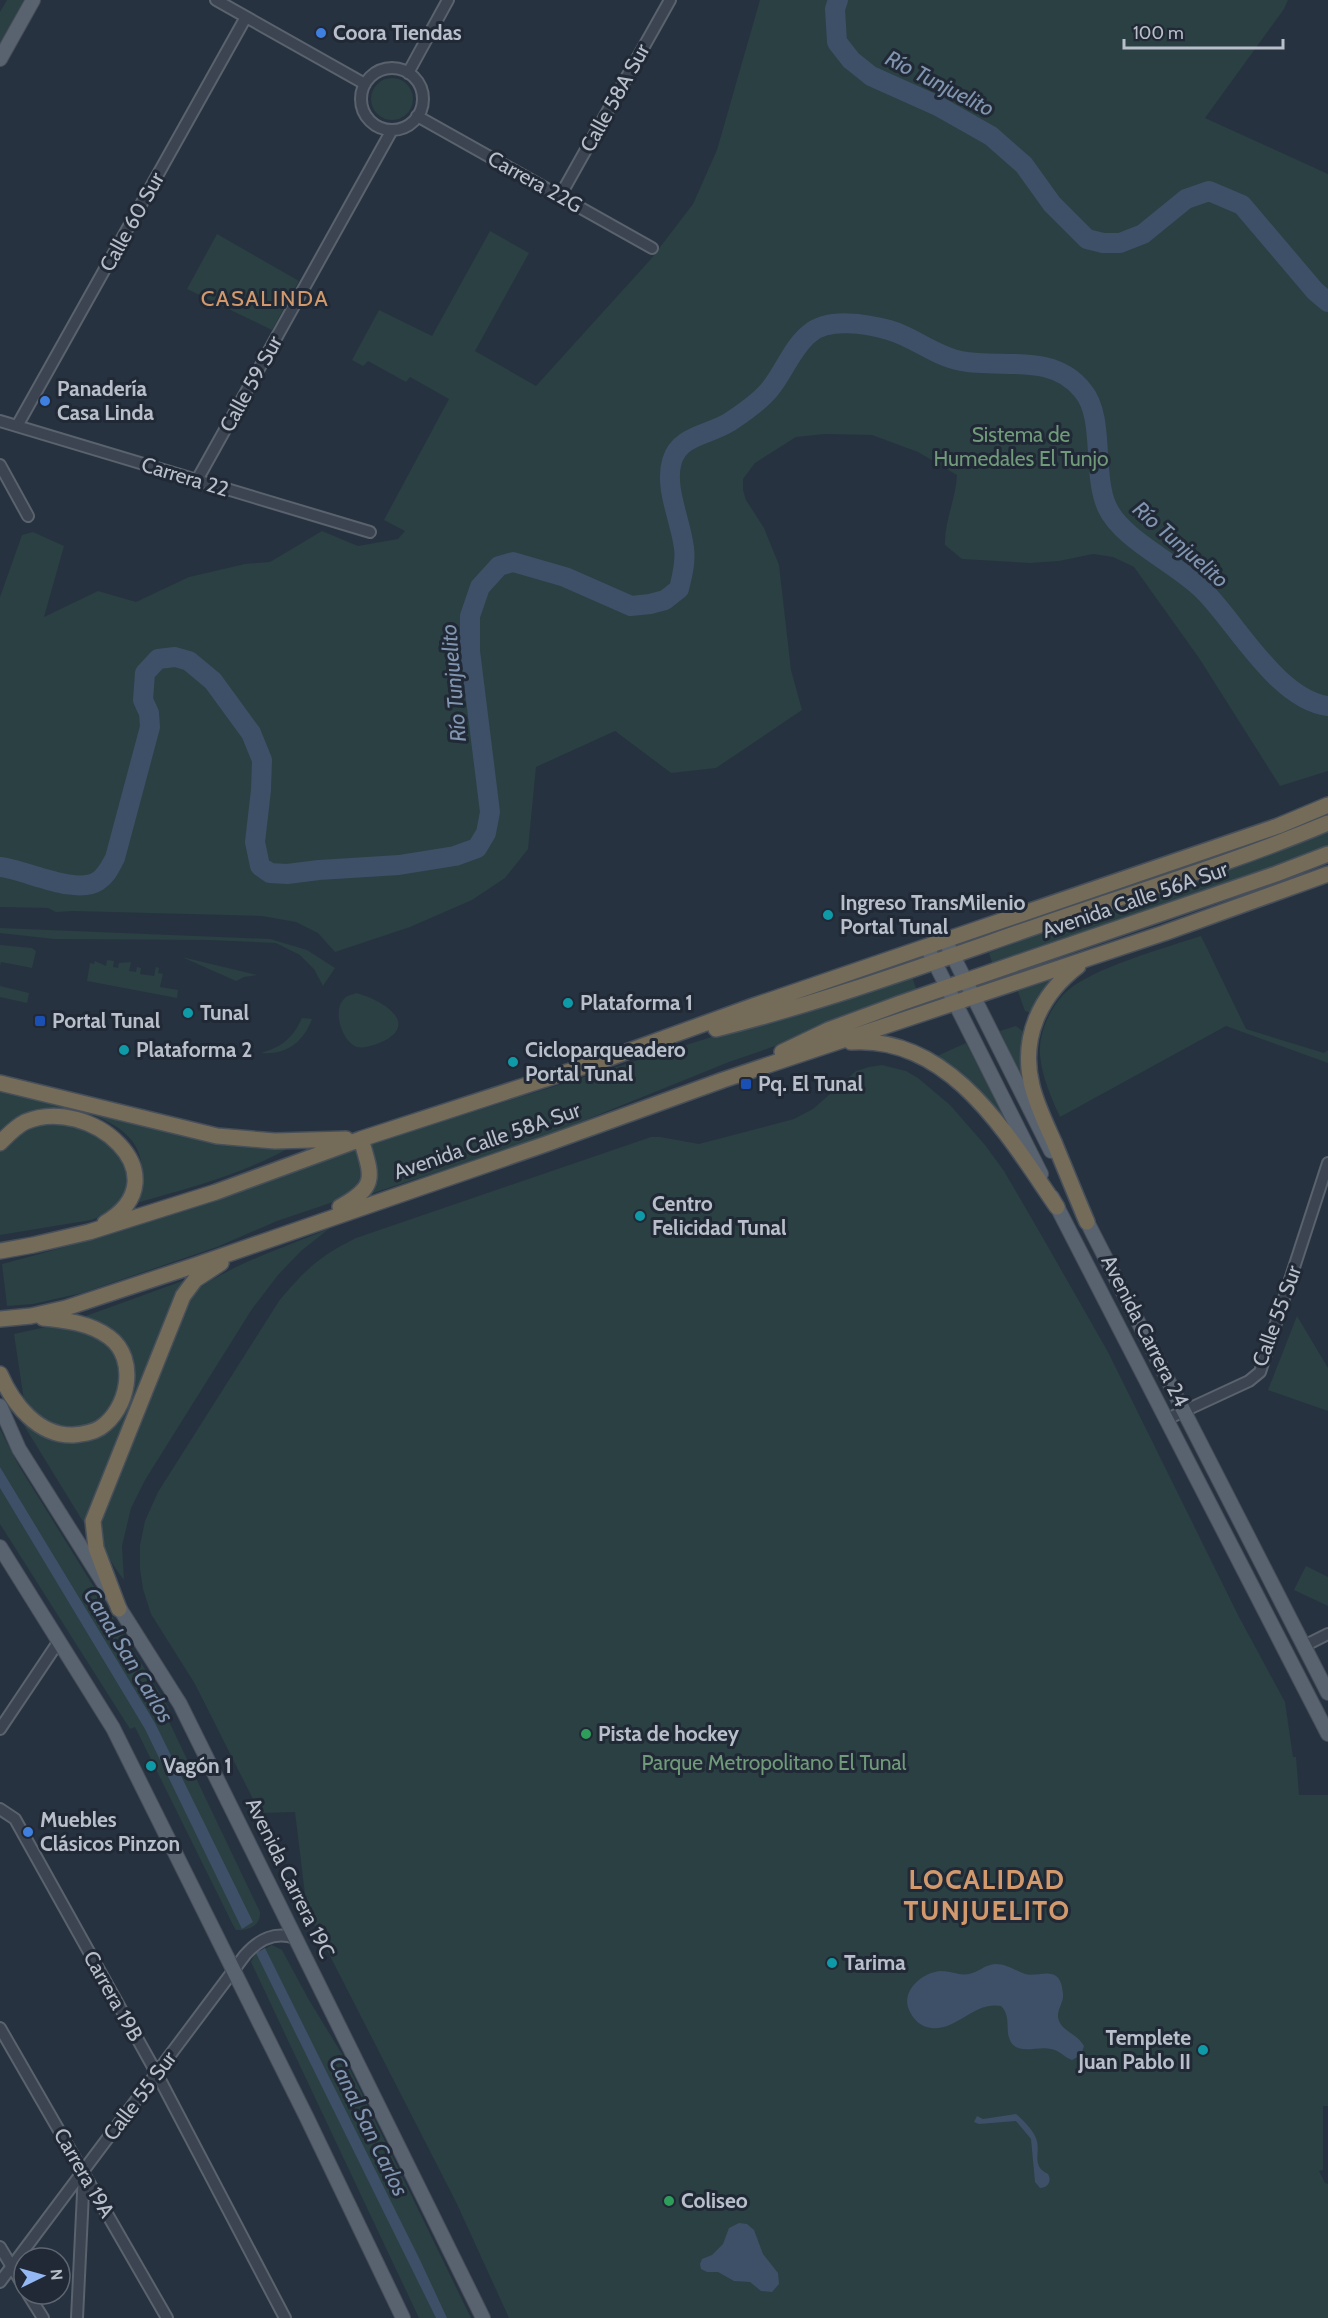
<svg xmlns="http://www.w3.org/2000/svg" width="1328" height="2318" font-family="Cabin,sans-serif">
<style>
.green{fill:#2a4042}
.water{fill:#3e4f68}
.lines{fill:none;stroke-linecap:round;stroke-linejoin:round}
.river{stroke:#3e4f68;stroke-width:20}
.minor-casing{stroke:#59626d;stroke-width:14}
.major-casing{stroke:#454d59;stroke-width:16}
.highway-casing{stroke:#464f5a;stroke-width:18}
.minor{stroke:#3b4450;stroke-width:10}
.major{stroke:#596370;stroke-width:14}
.highway{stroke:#756b59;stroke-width:15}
.shop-dot{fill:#3f7fe0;stroke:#202935;stroke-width:2}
.culture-dot{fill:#0f9aa8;stroke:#202935;stroke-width:2}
.transit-dot{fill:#1a4fb4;stroke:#202935;stroke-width:2}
.leisure-dot{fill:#2e9e5b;stroke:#202935;stroke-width:2}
.labels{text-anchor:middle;stroke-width:6;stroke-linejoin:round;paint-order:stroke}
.poi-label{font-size:21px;font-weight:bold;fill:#b8bfca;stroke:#202935;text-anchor:start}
.street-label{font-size:21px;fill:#b8bfca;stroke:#202935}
.park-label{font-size:21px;fill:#709a7a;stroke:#202935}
.water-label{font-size:22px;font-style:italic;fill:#8195b0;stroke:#202935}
.neighbourhood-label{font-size:22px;letter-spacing:1.5px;fill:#d1996c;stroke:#202935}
.district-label{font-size:27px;font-weight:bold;letter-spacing:1.5px;fill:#d1996c;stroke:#202935}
</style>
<rect width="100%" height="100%" fill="#273240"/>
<path class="green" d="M7,0H24L0,43V12Z
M760,0H1288L1284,9L1205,118L1328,174V771L1280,786L1199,658L1134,567L1113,557L1093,554L1059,561L1030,563L962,559L945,545C944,522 956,499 957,475L918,452L872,435L825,434L796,437L755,463L743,479V490L746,500L764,528L779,565L791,670L802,710L716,768L671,773L615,731L536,767L528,849L505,878L472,900L410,927L335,952L318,933L296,922L262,916L73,911L56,912L48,908L0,907V597L22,535L33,532L64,546L44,617L98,591L136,602L189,577L245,564L270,562L322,531L358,546L398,539L405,531L384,520L449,399L410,377L406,382L368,361L363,366L352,360L379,310L432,336L490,231L529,253L475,351L536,386L651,259L693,204L717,150Z
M371 99a21 21 0 1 1 42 0a21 21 0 1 1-42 0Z
M217,234L299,281L272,330L187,289Z
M1328,829V848L1305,857L993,965L989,953L1077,919Z
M0,928L270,939L307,950L335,968L323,986L314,969L300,955L276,943L209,940L54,939L0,933Z
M1201,936L1246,1029L1324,1053L1328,1050V1063L1226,1026L1060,1117C1051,1097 1042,1077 1040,1055C1038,1035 1050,1007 1065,993C1091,968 1165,948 1201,936Z
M0,945L32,948L36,951L32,968L1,962L0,966Z
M182,957L257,975L244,977L236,981Z
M107,960L114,961L113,967L118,968L119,963L131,962L129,971L136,972L137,967L141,968L140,974L154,976L156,967L159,968L158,973L163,974L160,987L178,990L177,998L87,981L90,963L94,964L95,961L106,966Z
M1061,973L1031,1013L1025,1011L1017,989Z
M912,977L917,991L810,1034L729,1062L541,1138L370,1194L376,1180L368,1145L829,1000Z
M0,986L29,993L27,1003L0,997Z
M356,993C378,998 421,1022 384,1041C377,1044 365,1049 357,1047C342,1042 332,1010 344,999C347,995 352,995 356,993Z
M302,1018L312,1019C303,1043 286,1055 261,1053C282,1047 293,1038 302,1018Z
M1016,1026L1025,1033L1027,1089L1000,1031Z
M966,1043L1016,1139C991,1108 968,1080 937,1056Z
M882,1065L906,1071L918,1078L950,1105L985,1145L1004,1171L1043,1238L1108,1352L1238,1615L1285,1702L1293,1757H1296L1299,1795H1328V2106H1323V2170L1319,2171L1325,2183L1328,2184V2318H509L456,2202L307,1911L295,1812L260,1813L195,1684L151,1614L143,1589L140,1569V1545L145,1521L158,1492L279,1301C305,1270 319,1256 356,1238L651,1137H660L699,1144L794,1119L813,1109L856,1071L869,1067Z
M0,1089L223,1143L287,1149C238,1176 189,1188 136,1203C140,1187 144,1173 140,1157C130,1116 56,1098 22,1116C14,1120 7,1128 0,1133Z
M58,1119L80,1124L121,1152L129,1187L113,1212L91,1220L0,1235V1151C14,1131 36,1124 58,1119Z
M358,1148L366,1177L351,1196L277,1221L217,1247L82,1293L33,1304L7,1306L2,1264C123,1233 241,1192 358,1148Z
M330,1228L301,1251L278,1275L252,1309L145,1480L131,1508L122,1546L124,1580C103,1552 97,1539 105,1505L192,1294C227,1265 287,1247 330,1228Z
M188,1279C165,1320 149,1363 131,1406C115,1446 97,1486 87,1528L20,1419L45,1435L113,1424L129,1351C116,1330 107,1325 83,1317Z
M1297,1316L1328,1368V1411L1268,1390Z
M46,1327C64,1329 84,1330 100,1338C128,1354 126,1400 104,1419C98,1424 81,1430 74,1431C56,1432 39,1416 25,1407L14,1334Z
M0,1429L19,1466L169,1708L164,1711L260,1912C261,1926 248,1931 236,1930L233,1925L135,1727L130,1729L0,1524Z
M1306,1566L1328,1577V1606L1294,1590Z
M272,1945L282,1950L309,2000L345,2059L471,2318H419L251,1962L255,1954Z"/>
<path class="water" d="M0,1467L155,1723L253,1922L242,1929L145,1729L0,1488Z
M265,1948L420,2260L447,2318H436L256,1953Z
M995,1964C1007,1964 1014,1970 1025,1974C1039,1978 1061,1962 1063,1994C1064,2004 1055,2011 1059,2021C1063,2031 1076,2034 1082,2043L1084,2046L1081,2055L1072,2060C1064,2057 1059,2050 1051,2049C1036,2045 1012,2059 1008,2033C1007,2023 1009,2014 1001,2006C974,2001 957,2031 931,2028C921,2027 914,2020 910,2012C899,1992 922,1972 941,1971C951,1971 960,1976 969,1974C979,1972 984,1965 995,1964Z
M1016,2114C1022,2119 1032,2129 1035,2136C1043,2151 1029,2165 1048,2174C1052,2181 1048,2188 1040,2188L1035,2182L1031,2139L1016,2121L979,2124L974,2122L977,2116L983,2119Z
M739,2223L747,2224L754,2230L763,2254L778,2273L779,2284L772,2292L761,2291L750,2282L734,2281L718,2272H707L701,2269L700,2264L702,2259L712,2255L723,2244L729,2228Z"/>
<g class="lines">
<path class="river" d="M838,0L835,9L837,42L851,60L871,76L938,106L991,136L1024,165L1052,204L1087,239L1103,243H1120L1143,234L1186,199L1209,191L1242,205L1315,291L1328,302
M0,867C24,869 76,896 98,881C107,875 110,867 115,858L150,727L149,713L143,700L145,673L158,659L175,657L189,661L213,681L251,733L262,760L261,790L255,842L260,866L270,873L287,874L319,870L399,865L455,856L477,848L486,833L490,812L470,651V616L480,587L499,566L513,562L565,577L631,606L650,604L665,600L679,589C682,576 686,562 684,548C681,521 664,488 672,461C680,433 714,435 734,419C746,411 761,400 770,389C784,372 792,348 809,334C828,317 867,324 889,330C914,337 935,356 961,361C1001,369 1053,352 1083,391C1105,417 1092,474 1107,507C1122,540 1178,564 1204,591C1237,624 1278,700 1328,706"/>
<g class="minor-casing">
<path id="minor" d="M216,0L365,84
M361 99a31 31 0 1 1 62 0a31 31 0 1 1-62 0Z
M408,73L448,0
M417,116L652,248
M560,196L670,0
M0,421L370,532
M17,426L246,17
M0,465L28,516
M197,480L392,130
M1167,1419L1249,1381L1260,1372L1328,1163
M1304,1646L1328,1634
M0,1729L59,1641
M0,1809L15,1819L157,2074L285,2318
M0,2028L167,2318
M0,2247L24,2287
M0,2282L245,1955C258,1940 275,1931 295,1938
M28,2294L43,2318
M77,2318L84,2172"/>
</g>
<g class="major-casing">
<path id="major" d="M0,59L33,0
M948,946L1051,1151
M927,947L1041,1174
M1052,1197L1328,1734
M1083,1214L1328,1693
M0,1406L19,1449L180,1704L483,2318
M0,1547L113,1728L307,2118L403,2318"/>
</g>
<g class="highway-casing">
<path id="highway" d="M1078,966C1040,995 1020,1038 1032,1086C1037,1106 1046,1124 1054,1142C1065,1169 1076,1196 1087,1222
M716,1029C829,1001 939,960 1049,922C1142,890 1237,861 1328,823
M851,1042C951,1035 1008,1136 1057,1207
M782,1052L828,1030L901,1003L1276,874L1328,854
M0,1083L217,1136L275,1141L346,1139
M0,1143C8,1135 15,1127 25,1122C90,1094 184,1176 105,1223
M340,1207C378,1186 372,1177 361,1139
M0,1251L33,1245L89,1232L216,1192L361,1139L604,1060L753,1006L1278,826L1328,805
M0,1319L31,1316L66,1308L196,1265L546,1144L723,1080L1164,933L1328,874
M0,1374C13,1404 38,1436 73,1435C83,1434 92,1433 100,1428C128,1410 139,1359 109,1337C90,1323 65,1320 43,1318
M119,1609L96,1548L93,1521L183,1296L195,1280L221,1263"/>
</g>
<use href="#minor" class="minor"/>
<use href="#major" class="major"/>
<use href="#highway" class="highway"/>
</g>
<g class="shop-dot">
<circle cx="321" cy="33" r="6"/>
<circle cx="45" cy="401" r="6"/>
<circle cx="28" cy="1832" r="6"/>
</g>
<g class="culture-dot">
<circle cx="828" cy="915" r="6"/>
<circle cx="568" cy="1003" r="6"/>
<circle cx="188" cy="1013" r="6"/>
<circle cx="124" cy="1050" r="6"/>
<circle cx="513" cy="1062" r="6"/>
<circle cx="640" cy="1216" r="6"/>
<circle cx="151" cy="1766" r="6"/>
<circle cx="832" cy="1963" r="6"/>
<circle cx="1203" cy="2050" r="6"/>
</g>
<g class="transit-dot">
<rect x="34" y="1015" width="12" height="12" rx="3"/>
<rect x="740" y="1078" width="12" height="12" rx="3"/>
</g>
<g class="leisure-dot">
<circle cx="586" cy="1734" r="6"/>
<circle cx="669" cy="2201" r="6"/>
</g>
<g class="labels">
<g class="poi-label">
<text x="333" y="40">Coora Tiendas</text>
<text x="57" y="396">Panadería<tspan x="57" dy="24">Casa Linda</tspan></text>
<text x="840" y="910">Ingreso TransMilenio<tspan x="840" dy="24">Portal Tunal</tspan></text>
<text x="580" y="1010">Plataforma 1</text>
<text x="200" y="1020">Tunal</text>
<text x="52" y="1028">Portal Tunal</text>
<text x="136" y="1057">Plataforma 2</text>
<text x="525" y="1057">Cicloparqueadero<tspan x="525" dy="24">Portal Tunal</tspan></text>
<text x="758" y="1091">Pq. El Tunal</text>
<text x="652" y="1211">Centro<tspan x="652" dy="24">Felicidad Tunal</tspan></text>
<text x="598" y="1741">Pista de hockey</text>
<text x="163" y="1773">Vagón 1</text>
<text x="40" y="1827">Muebles<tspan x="40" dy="24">Clásicos Pinzon</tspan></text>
<text x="844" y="1970">Tarima</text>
<text x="1191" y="2045" text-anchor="end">Templete<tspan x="1191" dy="24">Juan Pablo II</tspan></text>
<text x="681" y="2208">Coliseo</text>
</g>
<g class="street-label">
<text transform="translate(615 98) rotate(-61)" y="7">Calle 58A Sur</text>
<text transform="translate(535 182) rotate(29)" y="7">Carrera 22G</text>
<text transform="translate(132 222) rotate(-61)" y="7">Calle 60 Sur</text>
<text transform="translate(251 384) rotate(-61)" y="7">Calle 59 Sur</text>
<text transform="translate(185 477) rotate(17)" y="7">Carrera 22</text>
<text transform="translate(1135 900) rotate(-19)" y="7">Avenida Calle 56A Sur</text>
<text transform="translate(487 1141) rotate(-19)" y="7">Avenida Calle 58A Sur</text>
<text transform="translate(1277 1316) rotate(-70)" y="7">Calle 55 Sur</text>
<text transform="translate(1145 1331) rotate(63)" y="7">Avenida Carrera 24</text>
<text transform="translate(290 1878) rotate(64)" y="7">Avenida Carrera 19C</text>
<text transform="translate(113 1996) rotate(61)" y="7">Carrera 19B</text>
<text transform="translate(140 2096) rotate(-53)" y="7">Calle 55 Sur</text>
<text transform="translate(84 2173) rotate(60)" y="7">Carrera 19A</text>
</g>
<g class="park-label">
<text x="1021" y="442">Sistema de<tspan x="1021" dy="24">Humedales El Tunjo</tspan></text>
<text x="774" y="1770">Parque Metropolitano El Tunal</text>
</g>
<g class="water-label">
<text transform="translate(940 83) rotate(27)" y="8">Río Tunjuelito</text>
<text transform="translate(1181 544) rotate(41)" y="8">Río Tunjuelito</text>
<text transform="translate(453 683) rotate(-95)" y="8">Río Tunjuelito</text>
<text transform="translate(129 1655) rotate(59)" y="8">Canal San Carlos</text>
<text transform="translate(369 2126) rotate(64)" y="8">Canal San Carlos</text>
</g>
<g class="neighbourhood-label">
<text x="265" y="306">CASALINDA</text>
</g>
<g class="district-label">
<text x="987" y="1889">LOCALIDAD<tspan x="987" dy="31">TUNJUELITO</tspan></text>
</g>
</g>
<g transform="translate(42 2276) rotate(85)"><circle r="28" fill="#202935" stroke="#5d6571" stroke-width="1.5"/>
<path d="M0-4.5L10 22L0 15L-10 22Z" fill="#94b8f3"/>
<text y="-9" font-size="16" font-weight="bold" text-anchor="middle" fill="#b8bfca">N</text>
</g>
<path d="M1124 39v9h159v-9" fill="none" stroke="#b8bfca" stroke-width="3"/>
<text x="1133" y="39" font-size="18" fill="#b8bfca" stroke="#202935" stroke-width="4.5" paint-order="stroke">100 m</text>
</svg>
